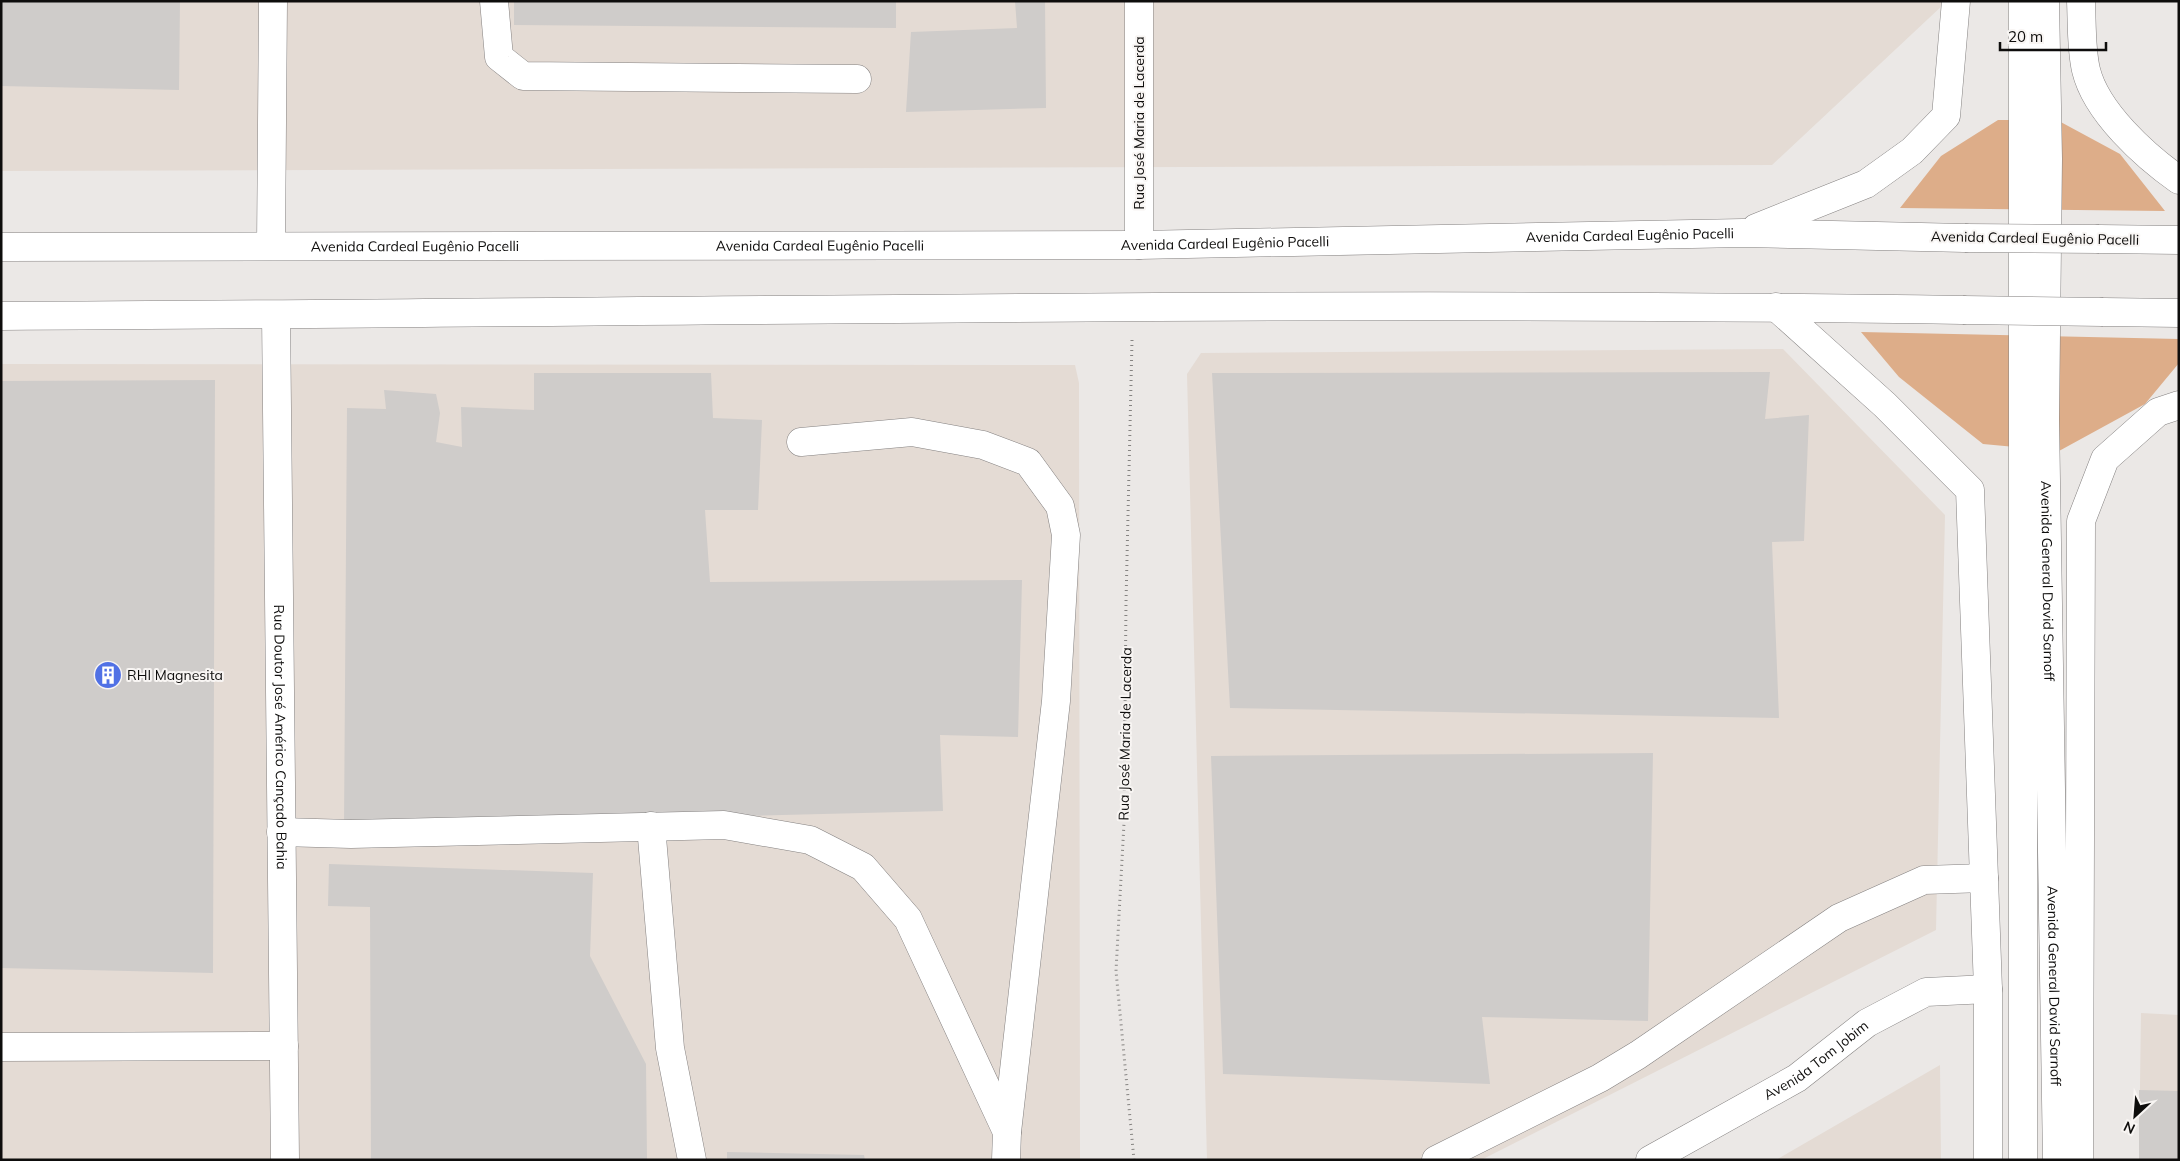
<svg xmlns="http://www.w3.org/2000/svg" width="2180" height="1161" font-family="Mulish,sans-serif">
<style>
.built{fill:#e4dbd4}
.green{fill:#ddad89}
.building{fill:#cfccca}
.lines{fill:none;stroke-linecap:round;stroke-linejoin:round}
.minor-casing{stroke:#848180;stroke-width:29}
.highway-casing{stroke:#848180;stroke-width:29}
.path{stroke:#868482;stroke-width:3;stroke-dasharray:1 4;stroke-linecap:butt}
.minor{stroke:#fff;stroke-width:28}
.highway{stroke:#fff;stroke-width:28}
.highway-bridge-casing{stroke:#848180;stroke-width:29;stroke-linecap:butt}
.highway-bridge{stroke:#fff;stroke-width:28}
.labels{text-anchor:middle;stroke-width:4;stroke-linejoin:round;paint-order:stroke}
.street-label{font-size:14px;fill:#0e0d0c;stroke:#f8f5f3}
.poi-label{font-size:14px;fill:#0e0d0c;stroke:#f8f5f3;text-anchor:start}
</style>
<rect width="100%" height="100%" fill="#ebe8e6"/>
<path class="built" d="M1,1H1944V4L1772,165L1,171Z
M1783,349L1945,515L1936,930L1481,1160H1207L1187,374L1201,353Z
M1,364L1075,365L1079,383L1080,1160H1Z
M2141,1013L2179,1015V1160H2139Z
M1940,1065L1941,1160H1776Z"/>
<path class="green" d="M1998,120H2057L2120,154L2165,211L1900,208L1941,156Z
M1861,332L2179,339V363L2145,404L2059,451L1983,444L1899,377Z"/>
<path class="building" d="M2,1H180L179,90L1,86Z
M514,1H896V28L514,25Z
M1015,1H1045L1046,108L906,112L911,32L1017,28Z
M1770,372L1765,419L1809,415L1804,541L1772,542L1779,718L1230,708L1212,373Z
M534,373H711L713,418L762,420L758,510H705L710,582L1022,580L1018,737L940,735L943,811L344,826L347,408L386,409L384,390L436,394L440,413L436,442L462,447L461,407L534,410Z
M215,380L213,973L1,968V381Z
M1653,753L1648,1021L1482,1017L1490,1084L1223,1074L1211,756Z
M329,864L593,873L590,956L646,1064L647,1160H371L370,907L328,906Z
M2139,1090L2179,1091V1160H2139Z
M727,1152L864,1155L865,1160H727Z"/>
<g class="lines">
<g class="minor-casing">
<g id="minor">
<path d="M494,1L499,57L523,76L857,79"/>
<path d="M2023,1V1160"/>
<path id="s1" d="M2045,1L2048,159L2045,419L2057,1160"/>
<path d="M271,245L273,1"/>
<path d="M1139,245V1"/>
<path id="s2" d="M276,315L285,1160"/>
<path d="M801,442L912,432L983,445L1028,462L1060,506L1066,535L1056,701L1007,1132"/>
<path d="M651,826L670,1048L692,1160"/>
<path d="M281,832L351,834L724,825L810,840L863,867L908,919L1007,1132L1006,1160"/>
<path d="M1,1047L284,1046"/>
<path d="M1436,1160L1600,1078L1638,1055L1839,918L1924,880L1984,878"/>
<path id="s3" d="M1650,1160L1797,1078L1867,1023L1926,992L1988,989V1160"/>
<path d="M2079,1160L2081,521L2105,459L2158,412L2179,405"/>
</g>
</g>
<g class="highway-casing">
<g id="highway">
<path d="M2081,1C2082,23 2081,49 2086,70C2096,112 2145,156 2179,180"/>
<path d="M1756,228L1866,184L1912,151L1946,116L1956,1"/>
<path d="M2099,239L2179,240"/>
<path id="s4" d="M1,247L1139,245L1743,233L1965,238"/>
<path d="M1776,307L1885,405L1970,490L1988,989"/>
<path d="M2103,312L2179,313"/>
<path d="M1,316C655,313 1309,300 1963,310"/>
</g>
</g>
<path class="path" d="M1132,340L1126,602L1124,823L1116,971L1134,1160"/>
<use href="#minor" class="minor"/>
<use href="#highway" class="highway"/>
<g class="highway-bridge-casing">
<path id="highway-bridge" d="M1965,238L2099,239
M1963,310L2103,312"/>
</g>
<use href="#highway-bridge" class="highway-bridge"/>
</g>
<defs>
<g id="building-disc" transform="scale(1.4375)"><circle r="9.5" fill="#5171e5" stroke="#f8f5f3"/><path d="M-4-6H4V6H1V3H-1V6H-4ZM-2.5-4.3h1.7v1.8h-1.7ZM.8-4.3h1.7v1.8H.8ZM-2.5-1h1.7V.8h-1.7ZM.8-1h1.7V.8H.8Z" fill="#fff"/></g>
</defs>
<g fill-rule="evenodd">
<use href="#building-disc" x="108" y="675"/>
</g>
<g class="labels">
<g class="street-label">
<text transform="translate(1139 123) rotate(-90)" y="5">Rua José Maria de Lacerda</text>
<text dy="5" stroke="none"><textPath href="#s4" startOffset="1629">Avenida Cardeal Eugênio Pacelli</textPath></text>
<text transform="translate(2035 238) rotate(1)" y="5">Avenida Cardeal Eugênio Pacelli</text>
<text dy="5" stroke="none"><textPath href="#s4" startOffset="1224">Avenida Cardeal Eugênio Pacelli</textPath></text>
<text dy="5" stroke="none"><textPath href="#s4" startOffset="414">Avenida Cardeal Eugênio Pacelli</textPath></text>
<text dy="5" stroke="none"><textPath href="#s4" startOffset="819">Avenida Cardeal Eugênio Pacelli</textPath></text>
<text dy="5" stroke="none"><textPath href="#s1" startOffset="580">Avenida General David Sarnoff</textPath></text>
<text transform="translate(1125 734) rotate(-89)" y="5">Rua José Maria de Lacerda</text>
<text dy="5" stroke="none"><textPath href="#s2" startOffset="422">Rua Doutor José Américo Cançado Bahia</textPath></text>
<text dy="5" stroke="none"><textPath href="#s1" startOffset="985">Avenida General David Sarnoff</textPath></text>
<text dy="5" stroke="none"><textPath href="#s3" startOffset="194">Avenida Tom Jobim</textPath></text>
</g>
<g class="poi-label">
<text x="127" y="680">RHI Magnesita</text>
</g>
</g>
<rect width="2180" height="1161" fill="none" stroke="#0e0d0c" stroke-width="5"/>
<g transform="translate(2135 1116) rotate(206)" stroke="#f8f5f3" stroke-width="4" paint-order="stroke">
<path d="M0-4L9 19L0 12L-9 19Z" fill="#0e0d0c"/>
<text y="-8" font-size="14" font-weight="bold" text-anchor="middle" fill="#0e0d0c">N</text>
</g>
<path d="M2000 42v8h106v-8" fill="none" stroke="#0e0d0c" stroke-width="2.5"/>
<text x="2008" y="42" font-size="15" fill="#0e0d0c" stroke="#f8f5f3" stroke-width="4" paint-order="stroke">20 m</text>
</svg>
